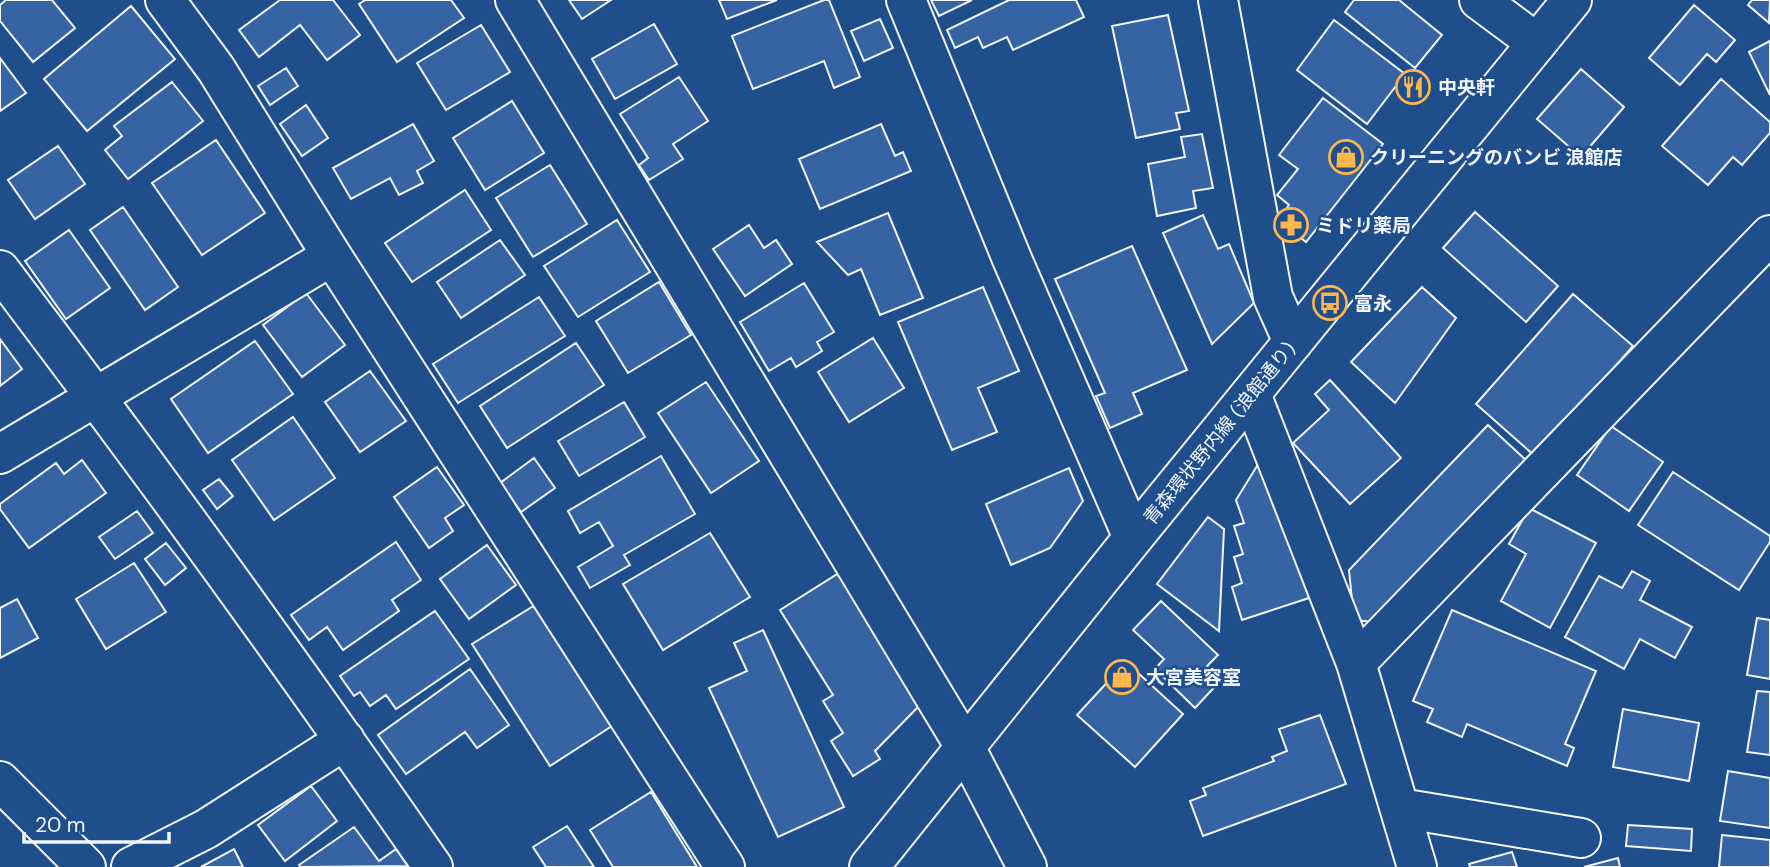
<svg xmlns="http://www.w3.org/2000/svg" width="1770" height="867" font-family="'DM Sans','Noto Sans JP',sans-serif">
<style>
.building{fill:#3563a3;stroke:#f2f6ff;stroke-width:2}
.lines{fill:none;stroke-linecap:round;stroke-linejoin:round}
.minor-casing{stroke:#f2f6ff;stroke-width:42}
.major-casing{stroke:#f2f6ff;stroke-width:42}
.minor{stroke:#1f4e8c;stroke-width:38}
.major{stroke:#1f4e8c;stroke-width:38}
.labels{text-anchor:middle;stroke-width:5;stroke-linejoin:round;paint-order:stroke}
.poi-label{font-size:19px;font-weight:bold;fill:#f2f6ff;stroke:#1f4e8c;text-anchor:start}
.street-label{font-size:19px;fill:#f2f6ff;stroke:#1f4e8c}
</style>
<rect width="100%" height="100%" fill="#1f4e8c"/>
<path class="building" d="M6,0H52L75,28L33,62L0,21V5Z
M280,0H333L360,35L327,60L300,25L259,57L239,30Z
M365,0H451L464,18L397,62L359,4Z
M569,0H611L582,19Z
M719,0H777L727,19Z
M824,0H829L860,77L834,88L824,61L753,89L732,36Z
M931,0H972L939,16Z
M1009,0H1076L1084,17L1013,50L1007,37L983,48L978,37L955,48L947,30Z
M1354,0H1399L1442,35L1415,68L1345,12Z
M1752,0H1770L1769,23L1748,5Z
M1694,5L1735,40L1716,62L1707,54L1680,85L1649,58Z
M131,6L175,59L87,131L44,79Z
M1168,15L1189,111L1176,113L1180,129L1136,138L1112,26Z
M880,19L893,48L864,61L851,31Z
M1334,20L1405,74L1367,124L1297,70Z
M654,24L677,64L615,99L592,59Z
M481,25L510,72L446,110L417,63Z
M1770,41V95L1749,52Z
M0,58L26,93L0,111Z
M286,68L298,86L270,105L258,86Z
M1581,69L1624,107L1581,157L1537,119Z
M679,77L708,121L673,144L683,159L649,180L639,165L648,158L620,114Z
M1721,79L1770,122V133L1742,165L1733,157L1708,185L1662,146Z
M172,82L203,121L128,179L105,150L122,136L114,126Z
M1323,98L1383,144L1306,242L1278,220L1289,205L1277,195L1298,169L1279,155Z
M512,101L544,153L485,190L453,138Z
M306,105L328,138L302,156L280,124Z
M413,124L434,161L417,171L423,183L399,195L390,178L351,199L333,168Z
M881,124L895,156L903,152L911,171L820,209L799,159Z
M1202,134L1213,188L1193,191L1196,208L1157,216L1148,164L1185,157L1181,137Z
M216,140L265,213L202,255L152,183Z
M58,146L85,184L35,219L8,180Z
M550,165L587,224L533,257L496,198Z
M465,190L491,230L412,282L385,243Z
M123,207L178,287L145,310L90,230Z
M1475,212L1558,286L1526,322L1443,248Z
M888,213L923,298L880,315L861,269L848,275L817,242Z
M1203,215L1218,249L1229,244L1254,303L1212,344L1163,233Z
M617,220L650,272L578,317L544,266Z
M749,225L764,248L776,240L792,264L745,296L713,249Z
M69,230L110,288L66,319L25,261Z
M500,240L525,275L461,318L437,282Z
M1132,246L1187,370L1133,393L1142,414L1110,428L1096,396L1105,393L1055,279Z
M659,282L691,335L628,373L596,321Z
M804,283L834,332L817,342L822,351L796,367L791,358L769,371L740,322Z
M983,287L1019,371L978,388L997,432L952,450L898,322Z
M1422,287L1456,318L1395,403L1351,362Z
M306,293L345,345L302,377L263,325Z
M1573,294L1633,346L1536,457L1476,404Z
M539,297L565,336L458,403L433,364Z
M873,338L904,388L849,422L818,372Z
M0,339L22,369L0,386Z
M255,341L293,394L208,453L171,399Z
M576,343L604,385L507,448L480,406Z
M370,371L406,421L360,452L325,402Z
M1330,380L1401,458L1350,504L1293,443L1329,410L1315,394Z
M706,382L759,461L711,493L658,413Z
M624,402L645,437L579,476L558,441Z
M293,417L335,478L274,520L232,460Z
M1488,425L1527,461L1373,622L1354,620L1349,570Z
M1611,426L1663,462L1629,511L1577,475Z
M661,456L695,514L624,555L630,565L590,588L578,567L613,546L599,522L580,533L568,511Z
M534,458L555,488L521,512L500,483Z
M82,460L106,493L29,548L0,509V504L56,463L64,474Z
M1264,463L1309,598L1242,620L1232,587L1242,583L1234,557L1243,554L1234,526L1244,523L1236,500L1257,466Z
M437,467L464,505L445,518L453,531L429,548L394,497Z
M1069,468L1083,501L1050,548L1011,565L986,504Z
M1673,472L1770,536V542L1739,590L1638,525Z
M219,479L233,496L217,509L203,490Z
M1529,508L1596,543L1550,628L1501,601L1526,554L1509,544Z
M137,511L153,533L115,559L99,537Z
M1208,517L1224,529L1219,631L1157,584Z
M710,533L750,597L663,650L623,584Z
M396,542L421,580L392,600L399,611L343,650L327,627L309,640L291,615Z
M166,543L186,568L165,585L145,559Z
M487,545L516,585L469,619L440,579Z
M134,563L166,612L106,649L76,599Z
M1632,571L1650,581L1640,600L1692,627L1675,658L1640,639L1624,669L1565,637L1599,576L1622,588Z
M839,573L921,704L875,751L880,759L853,776L831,741L843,733L823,701L833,695L780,610Z
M17,599L38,638L0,658V608Z
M1161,601L1218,655L1207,666L1221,680L1195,708L1155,669L1164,659L1133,630Z
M535,605L612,726L550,766L472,644Z
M1452,610L1596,671L1565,744L1574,748L1567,766L1467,724L1462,737L1427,722L1433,709L1413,701Z
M435,611L469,659L396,709L386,695L370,706L360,692L354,696L340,676Z
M1757,618L1770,620V679L1747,675Z
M763,630L844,807L778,837L709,688L747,671L734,643Z
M1126,662L1183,714L1135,767L1077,715Z
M470,669L509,725L477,748L465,732L406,774L378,735Z
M1757,691L1770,692V755L1747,752Z
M1623,709L1699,723L1689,781L1613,767Z
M1320,715L1346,784L1203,836L1190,801L1206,795L1203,788L1274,761L1272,757L1287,751L1279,729Z
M1728,771L1770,778V828L1720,821Z
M311,786L337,821L285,861L258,825Z
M651,792L697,867H613L590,830Z
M1628,825L1692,829L1691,851L1626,846Z
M567,826L594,867H546L533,847Z
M354,827L379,861L396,849L408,866L300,867L299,865Z
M1722,835L1770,840V867H1719Z
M234,849L243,867H201Z
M1512,852L1517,867H1470L1469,864Z
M1618,858L1620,867H1584Z"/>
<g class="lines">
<g class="minor-casing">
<path id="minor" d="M165,0L216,69L332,256L725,867
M515,0L965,747L1027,867
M906,0L1012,259L1133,538
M1218,0L1273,297L1293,342
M1479,0L1537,43
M0,270C149,466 293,665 433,867
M1251,394L1356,663L1417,867
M0,454L332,256
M1356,663L1770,235
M0,781L86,867
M1400,808L1581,838
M131,867L206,829L345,740"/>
</g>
<g class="major-casing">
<path id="major" d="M869,867L1133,538L1572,0"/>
</g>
<use href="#minor" class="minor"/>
<use href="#major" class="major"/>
</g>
<defs>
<g id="restaurant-ring" transform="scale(1.75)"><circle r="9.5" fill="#1f4e8c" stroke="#ffb74d" stroke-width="1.5"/><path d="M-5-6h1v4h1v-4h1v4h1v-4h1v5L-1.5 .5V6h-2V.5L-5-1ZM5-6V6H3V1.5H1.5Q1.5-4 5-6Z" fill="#ffb74d"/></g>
<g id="shop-ring" transform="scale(1.75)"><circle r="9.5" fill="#1f4e8c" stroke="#ffb74d" stroke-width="1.5"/><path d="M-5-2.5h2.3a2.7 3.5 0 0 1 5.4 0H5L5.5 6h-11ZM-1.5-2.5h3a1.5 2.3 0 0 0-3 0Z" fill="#ffb74d"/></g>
<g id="pharmacy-ring" transform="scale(1.75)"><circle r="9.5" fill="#1f4e8c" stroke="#ffb74d" stroke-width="1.5"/><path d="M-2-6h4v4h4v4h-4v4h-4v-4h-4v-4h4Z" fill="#ffb74d"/></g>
<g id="bus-ring" transform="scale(1.75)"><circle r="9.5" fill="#1f4e8c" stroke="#ffb74d" stroke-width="1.5"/><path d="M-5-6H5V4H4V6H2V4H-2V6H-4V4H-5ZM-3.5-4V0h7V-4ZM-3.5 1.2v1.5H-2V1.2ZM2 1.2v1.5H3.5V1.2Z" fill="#ffb74d"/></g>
</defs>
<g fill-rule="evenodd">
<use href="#restaurant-ring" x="1413" y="87"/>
<use href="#shop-ring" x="1346" y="157"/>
<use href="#pharmacy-ring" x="1291" y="225"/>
<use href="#bus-ring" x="1330" y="303"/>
<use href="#shop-ring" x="1122" y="677"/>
</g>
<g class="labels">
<g class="poi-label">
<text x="1438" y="94">中央軒</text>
<text x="1370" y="164">クリーニングのバンビ 浪館店</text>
<text x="1316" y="232">ミドリ薬局</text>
<text x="1354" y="310">富永</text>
<text x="1146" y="684">大宮美容室</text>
</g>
<g class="street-label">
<text transform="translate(1219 433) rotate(-51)" y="7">青森環状野内線 (浪館通り)</text>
</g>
</g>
<path d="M24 832v10h145v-10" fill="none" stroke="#f2f6ff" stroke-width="3.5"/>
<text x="35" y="832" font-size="21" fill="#f2f6ff" stroke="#1f4e8c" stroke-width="5" paint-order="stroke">20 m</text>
</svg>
